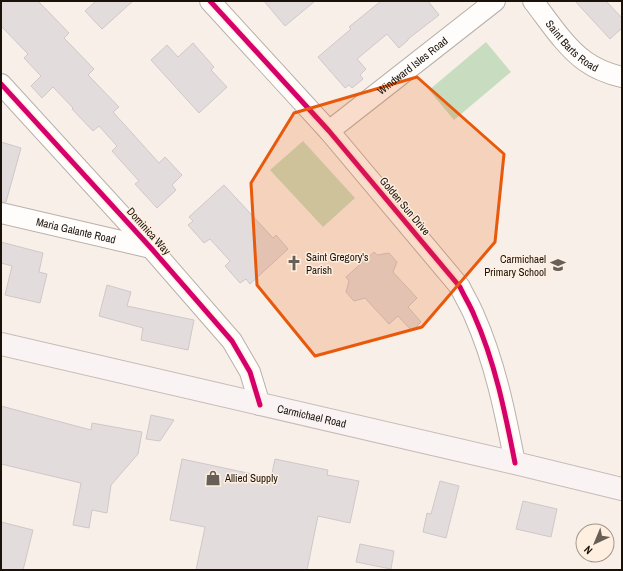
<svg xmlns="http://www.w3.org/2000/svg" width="623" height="571" font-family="'Archivo Narrow',sans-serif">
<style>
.green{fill:#c8ddbf}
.building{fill:#e3dcdd;stroke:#cfc7c9}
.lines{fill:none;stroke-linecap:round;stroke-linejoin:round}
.minor-casing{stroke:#b9b1a9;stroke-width:22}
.primary-casing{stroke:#c7bbb8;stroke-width:24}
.minor{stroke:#fefdfc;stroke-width:20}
.primary{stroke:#faf3f3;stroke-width:22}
.cycleway-casing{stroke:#ffefe1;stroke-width:8}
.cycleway{stroke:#d6006c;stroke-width:5}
.marked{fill:#e8590c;fill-opacity:0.2;stroke:#e8590c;stroke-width:3;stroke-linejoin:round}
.labels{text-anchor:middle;stroke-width:3;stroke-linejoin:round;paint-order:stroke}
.street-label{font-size:11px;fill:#1a1109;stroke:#ffefe1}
.poi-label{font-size:11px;fill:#1a1109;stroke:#ffefe1;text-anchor:start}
</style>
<rect width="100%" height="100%" fill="#f8f0e8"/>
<path class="green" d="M486,42L511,72L454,120L429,90Z
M303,141L355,198L323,227L270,170Z"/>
<path class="building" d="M1,1H38L69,33L64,38L94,69L88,75L119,107L113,112L159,163L165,157L182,175L172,185L176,190L157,208L135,184L139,181L112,151L117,146L99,126L93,131L72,109L73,108L53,87L42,98L31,86L41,76L24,58L28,54L1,26Z
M96,1H133L102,29L85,11Z
M264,1H315L285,26Z
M381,1H428L439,15L408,39V40L399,48L387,34L357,59L366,69L360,75L363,79L352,88L349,85L345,88L318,57L351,29L349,27Z
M575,1H606L622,18V28L610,39Z
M193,43L214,67L211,70L227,87L199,113L151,60L167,45L178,57Z
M1,142L21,148L6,202H1Z
M224,185L273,238L276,235L288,249L250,284L246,279L240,283L225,266L230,261L210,239L204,243L188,225L193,221L189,217Z
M1,242L43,253L39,272L47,274L40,303L5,295L12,266L1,263Z
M374,252L377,255L389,253L397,262L393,272L417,298L408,307L421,322L412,331L398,316L389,324L365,298L354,301L346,292L349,281L346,277Z
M107,285L131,292L127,306L194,320L188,350L141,340L143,328L99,316Z
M1,406L91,430L92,423L142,432L138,454L111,485L107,513L92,510L89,528L73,525L81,483L1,464Z
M151,415L174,420L160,441L146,439Z
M182,459L271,478L275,459L328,470L327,475L359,481L350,523L318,516L307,570H196L205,527L170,520Z
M440,481L459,486L446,538L423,532L427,513L431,514Z
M523,501L557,509L551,537L516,529Z
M1,522L33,530L23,570H1Z
M360,544L394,551L391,569L356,562Z"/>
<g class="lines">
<g class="minor-casing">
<g id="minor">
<path d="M210,1L329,131L460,287C464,296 470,305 474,315C495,362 505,412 515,463"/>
<path id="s1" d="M533,1C548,20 565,47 585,61C596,69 609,74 622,77"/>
<path d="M1,84L151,248L232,341L250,372L260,405"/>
<path id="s2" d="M329,131L495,1"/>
<path id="s3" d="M1,213L151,248"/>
</g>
</g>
<g class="primary-casing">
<g id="primary">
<path id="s4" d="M1,344L515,463L622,489"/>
</g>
</g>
<use href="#minor" class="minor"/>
<use href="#primary" class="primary"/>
<g class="cycleway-casing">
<path id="cycleway" d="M210,1L329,131L460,287C464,296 470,305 474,315C495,362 505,412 515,463
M1,84L151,248L232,341L250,372L260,405"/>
</g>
<use href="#cycleway" class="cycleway"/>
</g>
<path class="marked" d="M417,77L504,154L495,242L422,327L315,356L257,285L251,183L294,113Z"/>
<defs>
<g id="church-bare" transform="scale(1.2)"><path d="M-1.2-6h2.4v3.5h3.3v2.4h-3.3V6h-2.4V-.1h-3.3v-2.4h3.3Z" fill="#685f57" stroke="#ffefe1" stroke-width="2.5" paint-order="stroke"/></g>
<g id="school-bare" transform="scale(1.2)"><path d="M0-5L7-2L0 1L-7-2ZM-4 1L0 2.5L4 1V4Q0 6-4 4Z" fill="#685f57" stroke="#ffefe1" stroke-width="2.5" paint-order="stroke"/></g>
<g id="shop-bare" transform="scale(1.2)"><path d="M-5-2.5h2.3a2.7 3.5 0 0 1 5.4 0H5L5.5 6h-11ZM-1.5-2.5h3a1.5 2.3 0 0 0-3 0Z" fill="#685f57" stroke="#ffefe1" stroke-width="2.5" paint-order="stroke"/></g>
</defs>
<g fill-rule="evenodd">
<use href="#church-bare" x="294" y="263"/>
<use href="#school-bare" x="558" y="265"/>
<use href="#shop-bare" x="213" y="478"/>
</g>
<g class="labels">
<g class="street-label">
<text dy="4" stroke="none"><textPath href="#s1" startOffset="60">Saint Barts Road</textPath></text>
<text dy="4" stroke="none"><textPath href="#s2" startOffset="106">Windward Isles Road</textPath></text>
<text transform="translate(405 206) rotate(50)" y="4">Golden Sun Drive</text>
<text dy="4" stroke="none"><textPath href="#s3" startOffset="77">Maria Galante Road</textPath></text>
<text transform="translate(149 231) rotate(48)" y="4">Dominica Way</text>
<text dy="4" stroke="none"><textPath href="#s4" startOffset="319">Carmichael Road</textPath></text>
</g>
<g class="poi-label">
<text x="306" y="261">Saint Gregory's<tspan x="306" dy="13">Parish</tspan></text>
<text x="546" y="263" text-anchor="end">Carmichael<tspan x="546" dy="13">Primary School</tspan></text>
<text x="225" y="482">Allied Supply</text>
</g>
</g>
<rect width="623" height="571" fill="none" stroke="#1a1109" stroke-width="4"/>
<g transform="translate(595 543) rotate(224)"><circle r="19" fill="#ffefe1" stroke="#a3968b"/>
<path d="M0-3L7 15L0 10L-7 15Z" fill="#685f57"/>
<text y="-6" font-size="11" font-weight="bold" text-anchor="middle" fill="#1a1109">N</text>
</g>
</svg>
